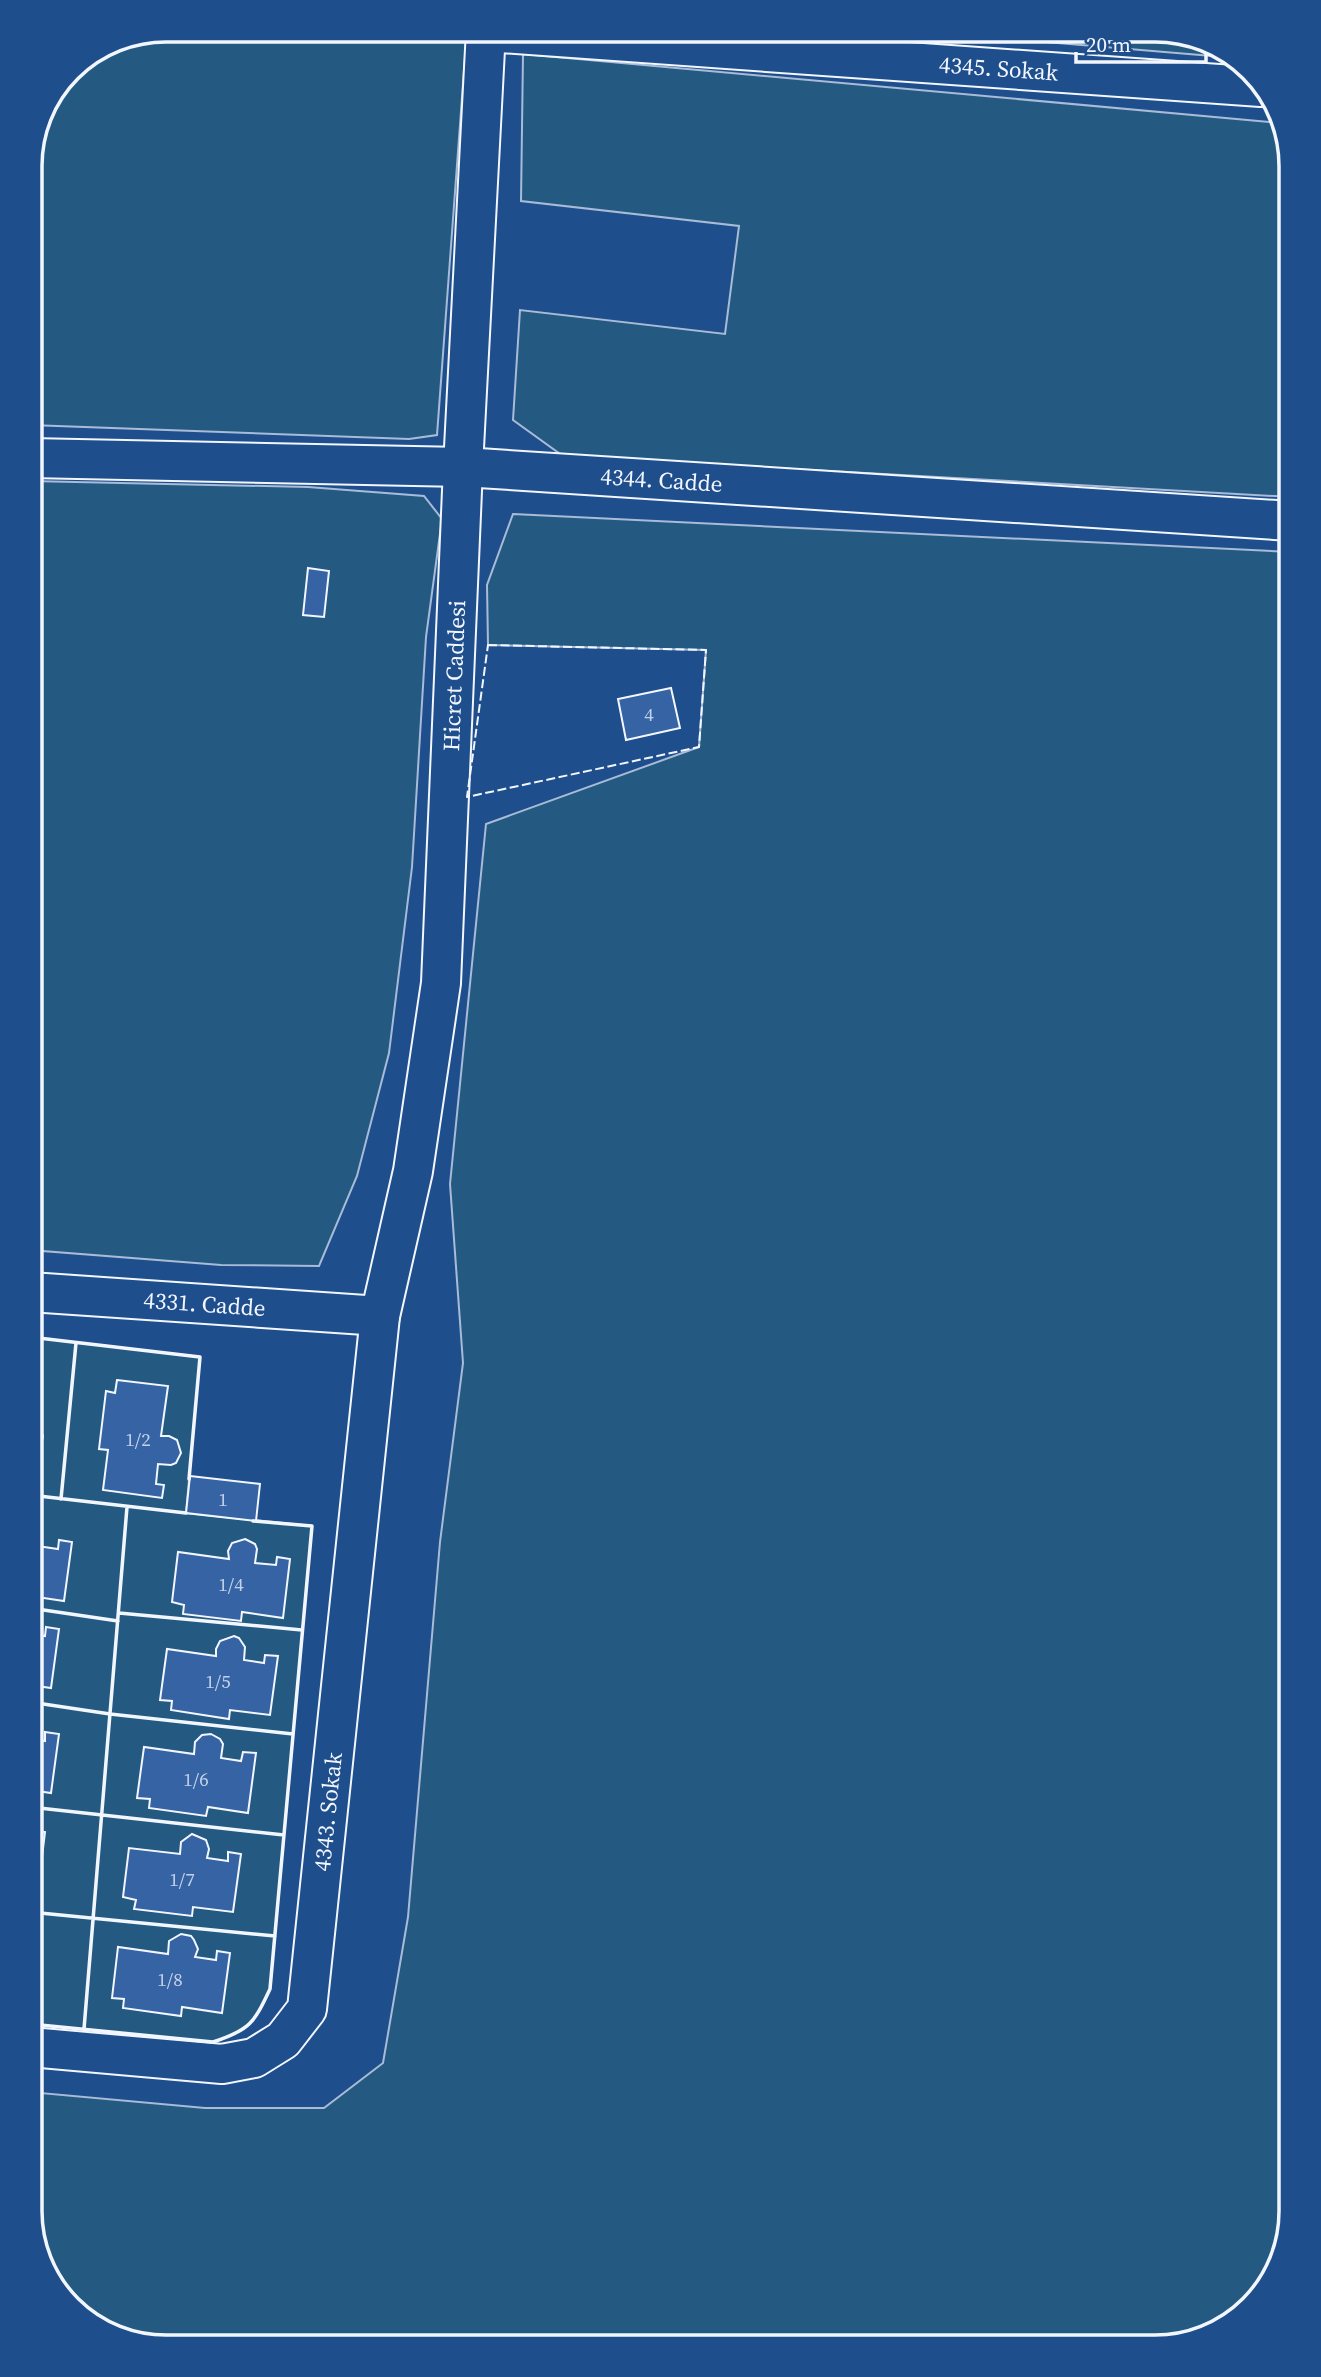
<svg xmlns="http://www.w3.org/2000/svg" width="1321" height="2377" font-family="'Source Serif 4',serif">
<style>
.green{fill:#245a82;stroke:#a8bbd7;stroke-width:2}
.building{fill:#3563a3;stroke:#f2f6ff;stroke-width:2}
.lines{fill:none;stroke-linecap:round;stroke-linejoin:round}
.minor-casing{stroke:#f2f6ff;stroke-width:42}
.minor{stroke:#1f4e8c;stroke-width:38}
.fence{stroke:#f2f6ff;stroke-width:2;stroke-dasharray:9 3.5;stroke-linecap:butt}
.wall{stroke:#f2f6ff;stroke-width:3.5}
.labels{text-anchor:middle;stroke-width:5;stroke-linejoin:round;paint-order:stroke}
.number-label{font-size:19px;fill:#c3d1e8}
.street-label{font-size:23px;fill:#f2f6ff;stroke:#1f4e8c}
.rim{fill:none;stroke:#f2f6ff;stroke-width:3.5}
</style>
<rect width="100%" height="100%" fill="#1f4e8c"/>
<path class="green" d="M166,30H467L437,435L409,439L30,425V157L40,113L70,69L114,40Z
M905,30H1165L1231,53L1236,58Z
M523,54L1281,123L1291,166V497L563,456L513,420L520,310L725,334L739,226L521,201Z
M30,481L308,487L424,496L442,519L426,637L412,867L389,1053L357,1176L319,1266L221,1265L30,1250Z
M513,514L1291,552V2212L1269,2286L1215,2333L1155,2347H157L90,2324L44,2271L30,2211V2092L205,2108H324L383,2063L408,1917L440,1542L463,1363L450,1184L486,824L699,747L706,650L488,645L487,585Z
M30,1337L200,1357L186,1513L312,1526L270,1989C254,2023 250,2030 213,2042L30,2024Z"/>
<path class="building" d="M308,568L329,571L324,617L303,615Z
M671,688L680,728L626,740L618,699Z
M117,1380L168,1386L161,1436H169L177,1440L181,1453L176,1463L171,1465L158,1464L156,1484L164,1485L162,1498L103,1490L108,1450L99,1449L106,1391L115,1393Z
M30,1423L39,1428L43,1436L41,1446L30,1453Z
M190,1476L260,1484L256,1521L186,1513Z
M30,1523L39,1533L37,1546L58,1549L59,1540L72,1542L64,1601L30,1596Z
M245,1539L255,1544L257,1549L255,1563L276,1565L277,1557L290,1559L283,1618L242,1612L241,1621L183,1614L184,1605L172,1602L178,1552L229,1559L228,1551L232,1543Z
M46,1627L59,1629L51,1688L30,1685V1634L45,1636Z
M234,1636L239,1638L245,1647L244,1660L264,1663L265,1655L278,1656L270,1715L230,1710L229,1719L171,1710L172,1701L160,1700L167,1649L216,1656V1649L220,1641Z
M45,1732L59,1734L51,1793L30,1790V1738L45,1741Z
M211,1734L220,1739L223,1744L221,1758L241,1761L243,1752L256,1753L248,1813L208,1807L206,1816L149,1808L150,1799L137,1798L144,1747L194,1754L195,1742L202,1735Z
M32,1830L45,1832L38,1890L30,1889V1838Z
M192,1834L206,1840L209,1849L207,1858L228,1861V1852L241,1854L233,1912L193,1907L192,1916L134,1909L136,1900L123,1897L129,1848L180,1854L181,1842Z
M181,1934L191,1936L194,1940L198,1949L195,1957L216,1960L217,1951L230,1953L222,2013L182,2007L181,2016L123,2008L124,1999L112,1998L118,1947L168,1954L169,1941Z
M30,1938L36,1939L30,1989Z"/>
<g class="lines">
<g class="minor-casing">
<g id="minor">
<path id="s1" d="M486,32L1261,87"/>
<path id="s2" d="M30,458L463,467L1291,521"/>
<path id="s3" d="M30,1292L380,1316"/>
<path id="s4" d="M30,2047L222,2064L254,2058L283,2040L307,2009L380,1316L413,1171L441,983L463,467L486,30"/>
</g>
</g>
<use href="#minor" class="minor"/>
<path class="fence" d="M488,645L706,650L699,747L467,797Z"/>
<path class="wall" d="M30,1337L200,1357L189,1479
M30,1495L186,1513
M61,1499L76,1343
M30,1608L118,1621
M119,1613L302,1630
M30,1702L110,1714L293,1734
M30,1807L284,1835
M30,1912L275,1936
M30,2024L213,2042C250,2030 254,2023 270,1989L312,1526L253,1521
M84,2029L127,1507"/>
</g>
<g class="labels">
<g class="number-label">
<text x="649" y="721">4</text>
<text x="138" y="1446">1/2</text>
<text x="223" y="1506">1</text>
<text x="231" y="1591">1/4</text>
<text x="218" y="1688">1/5</text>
<text x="196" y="1786">1/6</text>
<text x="182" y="1886">1/7</text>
<text x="170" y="1986">1/8</text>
</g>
<g class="street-label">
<text dy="8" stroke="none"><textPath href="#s1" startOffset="514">4345. Sokak</textPath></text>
<text dy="8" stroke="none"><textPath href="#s2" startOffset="632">4344. Cadde</textPath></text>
<text dy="8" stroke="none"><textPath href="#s4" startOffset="1642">Hicret Caddesi</textPath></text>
<text dy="8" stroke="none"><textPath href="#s3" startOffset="175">4331. Cadde</textPath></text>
<text dy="8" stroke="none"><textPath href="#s4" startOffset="497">4343. Sokak</textPath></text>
</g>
</g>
<path d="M0 0H1321V2377H0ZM166 42H1155A124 124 0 0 1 1279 166V2211A124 124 0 0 1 1155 2335H166A124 124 0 0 1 42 2211V166A124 124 0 0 1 166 42Z" fill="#1f4e8c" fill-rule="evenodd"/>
<path class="rim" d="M166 42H1155A124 124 0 0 1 1279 166V2211A124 124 0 0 1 1155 2335H166A124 124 0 0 1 42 2211V166A124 124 0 0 1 166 42Z"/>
<path d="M1076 52v10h130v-10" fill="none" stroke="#f2f6ff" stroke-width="3.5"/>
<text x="1086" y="52" font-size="21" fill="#f2f6ff" stroke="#1f4e8c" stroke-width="5" paint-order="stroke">20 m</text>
</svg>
